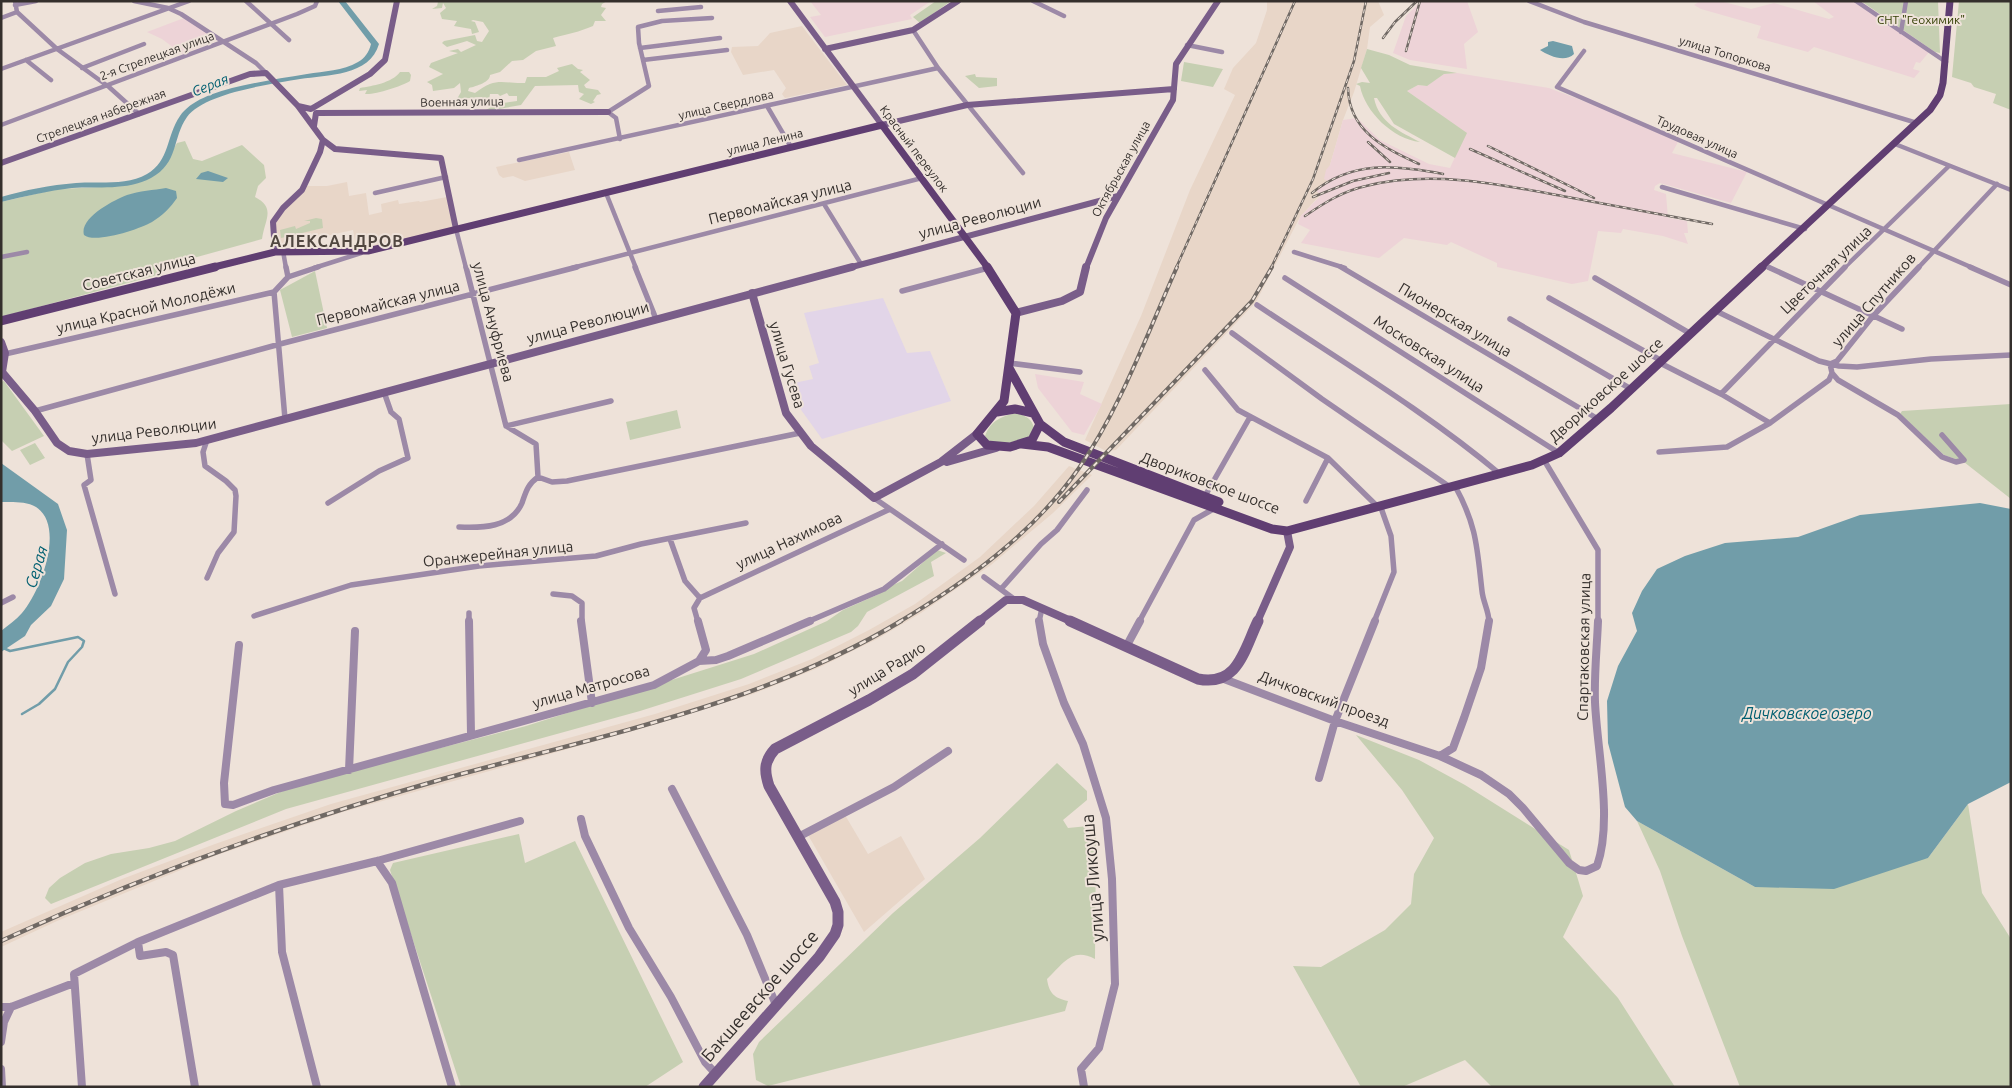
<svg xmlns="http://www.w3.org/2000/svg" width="2012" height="1088" font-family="Ubuntu,sans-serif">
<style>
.built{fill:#e8d6c8}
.industrial{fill:#edd3d7}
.medical{fill:#e2d5e8}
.green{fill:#c6cfb2}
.water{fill:#719da9}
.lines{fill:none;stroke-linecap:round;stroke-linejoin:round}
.stream{stroke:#719da9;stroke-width:2.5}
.river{fill:#719da9;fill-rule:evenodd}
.street-far2{stroke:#9c89a7;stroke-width:4.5}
.street-far1{stroke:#9c89a7;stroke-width:5.5}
.street{stroke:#9c89a7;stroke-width:8}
.secondary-far2{stroke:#795d89;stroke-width:6}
.secondary-far1{stroke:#795d89;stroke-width:8}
.secondary{stroke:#795d89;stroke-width:11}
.primary-far1{stroke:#603e72;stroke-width:7}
.primary{stroke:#603e72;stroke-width:9}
.rail-far2-casing{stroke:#706964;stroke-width:2.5}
.rail-far1-casing{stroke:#706964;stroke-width:4}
.rail-casing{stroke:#706964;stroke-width:4.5}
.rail-far2{stroke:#eee2d9;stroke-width:1;stroke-dasharray:4;stroke-linecap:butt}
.rail-far1{stroke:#eee2d9;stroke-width:2;stroke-dasharray:5;stroke-linecap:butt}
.rail{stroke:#eee2d9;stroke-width:2.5;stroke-dasharray:7;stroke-linecap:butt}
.labels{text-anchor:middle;stroke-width:4;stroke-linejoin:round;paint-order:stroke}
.far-park-label{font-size:12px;fill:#333f03;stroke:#eee2d9}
.far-street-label{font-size:12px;fill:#342f2c;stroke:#eee2d9}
.far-water-label{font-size:14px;font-style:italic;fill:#005f71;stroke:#eee2d9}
.street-label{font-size:15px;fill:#342f2c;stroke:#eee2d9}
.far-district-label{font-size:16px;font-weight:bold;letter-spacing:1px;fill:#514740;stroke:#eee2d9}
.water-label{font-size:16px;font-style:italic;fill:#005f71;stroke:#eee2d9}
.near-street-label{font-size:18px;fill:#342f2c;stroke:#eee2d9}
</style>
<rect width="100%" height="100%" fill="#eee2d9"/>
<path class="built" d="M1267,1H1378L1384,15L1370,27L1367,49L1354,92L1343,120L1330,165L1328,181L1316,191L1321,194L1300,217L1256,302L1116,450L1106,451L1085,440L1141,316L1190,190L1235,95L1224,89L1233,68L1256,43L1267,10Z
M802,26L847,85L785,98L782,94L786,88L774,70L743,75L731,52L732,47L758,46L770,33Z
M569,152L575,170L525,181L513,176L503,178L499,175L496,167Z
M347,182L349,196L366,193L369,215L382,212L381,204L398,200L399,204L419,201L420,202L447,197L453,228L375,247H356L353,230L286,245H279L275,228L277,219L307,186H327Z
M1069,466L1092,475L1053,513L991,565L921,613L877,639L818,668L753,694L657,724L343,812L217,855L57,921L1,947V932L122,879L215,844L331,804L655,714L749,684L812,659L869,630L915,604L980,557L1034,506Z
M845,815L868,854L901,836L925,879L864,932L808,835Z"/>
<path class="industrial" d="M810,1H931L910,15L912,19L825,37L810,17L821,15Z
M1421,1H1467L1478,32L1464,44L1467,69L1410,60L1393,53L1406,16Z
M1700,1H1720L1751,9L1774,3L1829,19L1834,17L1813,1H1853L1929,52L1920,63L1916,62L1913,69L1920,71L1914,78L1814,47L1808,52L1757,38L1761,26L1701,9L1694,5Z
M184,18L200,27L218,40L182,54L162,39L147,32Z
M1457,73L1549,88L1610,111L1678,142L1672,153L1747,172L1731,203L1660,183L1655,186L1654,190L1666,194L1668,218L1687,221L1688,233H1684L1688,244L1663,236L1623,229L1621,233L1598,231L1588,281L1572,284L1497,267V263L1451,242L1447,245L1404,238L1379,258L1301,243L1310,230L1298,224L1300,217L1321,195L1315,190L1328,181L1324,179L1326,170L1330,165L1343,120L1357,118L1380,140L1429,164L1450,168L1466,133L1407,91L1418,85L1426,86L1444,74Z
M1035,374L1084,382L1080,394L1102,404L1084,435L1072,432L1038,388Z"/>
<path class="medical" d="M883,298L907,353L930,351L951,401L822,439L794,400L789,384L813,379L809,366L819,363L804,313Z"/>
<path class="green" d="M607,1L602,4L601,7L606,8L601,15L606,21H595L593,26C579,32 568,34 553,38L556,46L536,51L523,60L512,61L500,72L490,75C490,82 477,86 469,88L468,91L475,93C497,76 503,84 525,83L527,77H546L559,71L557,68L572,64L578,69L583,70L580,72L590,80L584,85L586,88L598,90L601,94L597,95L593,101L595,102L591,104L579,99L584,94L579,92L578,85L535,86L521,105L482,112L497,104L517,101V96H509L507,93L500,96L498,94H490L489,100H484L482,97L457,99L461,92L460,83L454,88L433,91L432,85L427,82L443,74L429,67L431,63L458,53L449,51L458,49L461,52L476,45L467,41L447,47L442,43L444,41L475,35L477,41L482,42L489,31L483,22L473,20L471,21L475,22L479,32L472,34L471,29L454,26L457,21L442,19L440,13L446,8L443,3L442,8L432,9L437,6L438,2Z
M936,1H951L920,23L913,17Z
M1861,1H1938L1940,53L1935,52Z
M1959,1H2011V110L1993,103L1996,94L1974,87L1971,83L1952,77Z
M1367,49L1389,55L1410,65L1457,73L1444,74L1427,86L1418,85L1407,91L1467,133L1455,158L1394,124L1377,98H1374C1379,123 1401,132 1420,142C1393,139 1365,112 1360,86L1356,84L1362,82L1370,83L1361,68Z
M1184,62L1223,69L1213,87L1181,81Z
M400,72H409L411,75L410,81C402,86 375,95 365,94L367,90L359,91L360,88C372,86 392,83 400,72Z
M975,74L976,77L997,78V86L979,88L965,76Z
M185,141L193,159L202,161L242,145L264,165L266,178L258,186L255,197C276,208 265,219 262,239L161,267V274L1,317V202L57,189L124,186L144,179L160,171L177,143Z
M316,218L322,219L323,228L281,238L280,230L295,226L296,229L310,223V221H304Z
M315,271L327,328L292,337L280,290Z
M4,381L44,436L12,451L1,440V382Z
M2011,404V499L1964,462L1944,455L1900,414L1902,411Z
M677,410L681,428L630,440L626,422Z
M1017,413C1026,416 1032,419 1034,428L1029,437L1005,444L991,443L985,436C991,420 1002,416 1017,413Z
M35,443L45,458L30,465L20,450Z
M937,550L946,553L931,562L934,576L867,612L858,626L851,632L741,679L640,711L286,809L51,904L45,898L49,888L60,878L85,863L111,854L149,848L175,841L236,811L297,785L526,726L754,654L827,621L843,610L879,594L884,589L902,581Z
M1356,735L1419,760L1465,785L1569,850L1583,896L1563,937L1618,998L1675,1087H1492L1465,1060L1402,1087H1361L1293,966L1321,967L1385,930L1411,904L1414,874L1434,838L1402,790Z
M1057,763L1087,791V800L1063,820L1068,828L1088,826L1096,832L1095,959C1072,947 1064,963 1047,979C1049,993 1054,998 1068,1001L1065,1011L768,1086L756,1080L753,1054L759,1042L893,913L980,838Z
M1968,804L1982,893L2011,939V1087H1740L1682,936L1660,871L1637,821L1755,887L1928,858Z
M519,834L525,863L575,841L683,1062L645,1087H461L390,870L393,863Z"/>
<path class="water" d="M1553,41L1572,46L1574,54C1565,63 1549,56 1540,50L1548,46V42Z
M208,171L228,178L223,182L196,179L201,173Z
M166,188L176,191L177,198C171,207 162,216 152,222C140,229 95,244 84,235C79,218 114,200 127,195C139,191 154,190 166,188Z
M1,463L58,504L67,530L64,579L51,606L31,625L25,636L1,652V631C8,625 16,620 22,613C40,593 66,526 36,507C26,501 12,502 1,502Z
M1980,503L2011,509V782L1968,804L1928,858L1834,889L1755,887L1637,821L1625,807L1608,743L1607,701L1618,666L1637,631L1632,613L1642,591L1657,569L1685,556L1725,543L1798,537L1860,515Z"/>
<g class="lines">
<path class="stream" d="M1,647L10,651L78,637L84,641L82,647L68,662L55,689L39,704L22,714"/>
<path class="river" d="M338,1H345L379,44C370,76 327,75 300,79C271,84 204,93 187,117C172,138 179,163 151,178C127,191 98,186 72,188C48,191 25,196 1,202V197C25,190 50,185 76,183C99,181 126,186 147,174C170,161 166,136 180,116C191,100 214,93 232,88C257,82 282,78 307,74C324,71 343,71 358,62C365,58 369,52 371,44Z"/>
<path class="street-far2" d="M15,1L17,12L57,49L109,87L139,114
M134,1L168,8L181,14L256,63L266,73
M246,1L289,40
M1033,1L1064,16
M1529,1L1584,22L1917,123
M1856,1L1946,62
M15,5L36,1
M658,11L701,7
M1,18L17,12
M913,30L938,68L1023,173
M1901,32L1906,1
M1187,45L1222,52
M640,48L720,38
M1584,51L1557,87L1973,268
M26,60L51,80
M643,60L727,50
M82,68L144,44
M1,69L189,1
M767,106L791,147
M1,125L297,14L315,6L317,1
M620,139L616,118L608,112L649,86L639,43L638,27L662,21L712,18
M1895,144L2011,190
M519,160L938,68
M1662,187L1805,229
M375,193L446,177
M606,193L636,268
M824,204L861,264
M456,229L466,268
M283,251L286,268
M1294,252L1345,268
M1,257L27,252
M1765,266L1770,268
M314,268L361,253
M572,268L922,178
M1844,268L1949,166
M1918,268L1997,184"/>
<path class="street-far1" d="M286,267L288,277
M466,267L506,426L536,444L538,477
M635,267L656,319
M1341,267L1598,419
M1768,267L1902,329
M1970,267L2011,285
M1285,278L1559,453
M1595,278L1691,334
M902,291L988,268
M274,292L285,419
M1549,298L1662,361
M1257,305C1339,360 1425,411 1500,474
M1716,311L1819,361L1839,366L1857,367L1931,359L2011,355
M1510,319L1631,389
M1232,333L1322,399L1450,487
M5,354L274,292L288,277L318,267
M1009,363L1080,372
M1660,363L1721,394L1770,423
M1205,370L1238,410L1328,458L1377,506
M1832,373L1838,380L1898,415L1942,457L1956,462L1964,460
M1721,394L1845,267
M35,411L280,344L577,267
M506,426L611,401
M1942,435L1964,460
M207,440L203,452L205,466L226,481L235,490L236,496L234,532L218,553L207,578
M1659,452L1727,447L1770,423L1829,380L1832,373L1830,364L1837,361L1873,316L1919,267
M87,454L91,480L84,485L115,594
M1544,460L1598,550V622
M538,477L552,482L567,481L800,433
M1455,486C1477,526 1477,548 1482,591C1483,602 1489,611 1489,622
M1205,496L1250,417
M874,498L964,560
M1306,501L1328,458
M328,503L379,471L408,458L399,419L391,412L384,392
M459,527C482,528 511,528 522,503C526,492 527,485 538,477
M670,539L685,581L700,598L694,608L698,622
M984,577L1014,599
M1001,589L1041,544L1057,530L1087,490
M553,594L572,596L582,603V622
M700,598L888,510
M1,603L13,597
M469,613V622
M254,616L351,585L479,566L596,556L641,544L746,523
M807,622L884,589L942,544
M1039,622L1042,608
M1139,622L1194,520L1215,508
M1374,622L1394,572L1391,536L1380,505"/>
<path class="street" d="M469,621L471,734
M581,621L592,703
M698,621L706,650L699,661
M1039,621L1043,644L1064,703L1083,744L1106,818L1112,879L1115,984L1099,1048L1081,1069L1084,1087
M239,645L224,783L225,804L233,805L274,790L654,685L699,661L716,660L728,656L810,621
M1126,647L1140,621
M1224,679L1335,721L1440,756L1481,775L1509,794L1523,808L1569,863L1579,870L1586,871L1597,866C1613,821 1597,750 1595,702C1594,675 1597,647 1598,621
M1440,756L1453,748L1464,718L1481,668L1489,621
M349,770L355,631
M1319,778L1335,721L1375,621
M672,789L747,935L776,1005
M581,819L585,836L629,928L671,997L705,1062L716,1074
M798,837L894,787L948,751
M377,861L392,883L452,1087
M279,885L282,952L317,1087
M138,942L140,956L166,952L173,955L195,1087
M1,1007H11L74,983
M1,1042L4,1022L11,1007
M1,1069L2,1087
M82,1087L74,974L138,942L279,885L377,861L520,821"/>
<path class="secondary-far2" d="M790,1L882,125L967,105L1174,89
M825,49L913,30L958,1
M298,106L311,109L370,74L385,60L397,1
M314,126L316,113L608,112
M1,163L250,74L266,73L298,106L323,140L335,149L441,158L456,229
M275,252L273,222L283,208L302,190L320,152L323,140
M848,268L1118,196
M1086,268L1106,218L1173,100L1176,64L1218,1"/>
<path class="secondary-far1" d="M752,293L786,413L811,446L874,498L941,462L977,434
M1016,313L1062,301L1080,292L1086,267
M1,342L5,353L2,372L35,411L57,443L69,451L87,454L196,443L852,267
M947,462L996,448
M978,622L1006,600H1023L1073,622
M1257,622L1290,547L1287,531"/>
<path class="secondary" d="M1070,621L1198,679C1238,687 1244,650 1258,621
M704,1087L819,957L835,934L838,925V912L835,902L769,786C764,771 764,761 775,749L869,700L913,674L980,621"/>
<path class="primary-far1" d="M210,268L275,252L368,251L882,125L988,268
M1760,268L1930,110L1940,95L1943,83L1950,1"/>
<path class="primary" d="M987,267L1016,313L1004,401L977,434L987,445L1010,447L1032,440L1040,424
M1,321L215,267
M1009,368L1040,424L1064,442L1219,502
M997,412L1015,409L1033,413
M1022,444L1048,447L1272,529L1287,531L1532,465L1559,453L1611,408L1762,267"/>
<g class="rail-far2-casing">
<path id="rail-far2" d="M1383,38L1395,22L1417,1
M1406,51L1420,1
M1348,88C1349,131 1384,148 1419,164
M1368,142L1390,162
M1488,146L1594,198
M1470,149L1565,191
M1312,193C1352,160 1395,165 1443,174
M1313,197L1353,181L1389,173
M1305,216C1324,203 1343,191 1366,186C1430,170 1499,184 1562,196C1612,205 1662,215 1712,224
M1176,268L1295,1
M1271,268L1313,179L1354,61L1366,1"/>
</g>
<g class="rail-far1-casing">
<path id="rail-far1" d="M1059,502L1252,301L1272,267
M899,622C966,582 1034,533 1079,468C1121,407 1147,334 1177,267"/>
</g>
<g class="rail-casing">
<path id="rail" d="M1,941C144,875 291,822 443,779C598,736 762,705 901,621"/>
</g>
<use href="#rail-far2" class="rail-far2"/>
<use href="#rail-far1" class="rail-far1"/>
<use href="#rail" class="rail"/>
</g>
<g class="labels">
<g class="far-park-label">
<text x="1921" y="24">СНТ "Геохимик"</text>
</g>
<g class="far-street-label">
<text transform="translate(1725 54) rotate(17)" y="4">улица Топоркова</text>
<text transform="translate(157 56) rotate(-20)" y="4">2-я Стрелецкая улица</text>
<text transform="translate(462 102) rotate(-1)" y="4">Военная улица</text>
<text transform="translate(726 105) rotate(-13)" y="4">улица Свердлова</text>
<text transform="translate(101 116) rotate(-20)" y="4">Стрелецкая набережная</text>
<text transform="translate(1697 137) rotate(24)" y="4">Трудовая улица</text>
<text transform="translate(765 142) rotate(-14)" y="4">улица Ленина</text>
<text transform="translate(914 149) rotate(53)" y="4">Красный переулок</text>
<text transform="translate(1121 169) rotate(-61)" y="4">Октябрьская улица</text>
</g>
<g class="far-water-label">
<text transform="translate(210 85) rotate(-22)" y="5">Серая</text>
</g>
<g class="street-label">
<text transform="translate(780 202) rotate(-14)" y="5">Первомайская улица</text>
<text transform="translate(980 218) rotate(-15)" y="5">улица Революции</text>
<text transform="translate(1826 270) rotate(-44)" y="5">Цветочная улица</text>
<text transform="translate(139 272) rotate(-14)" y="5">Советская улица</text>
<text transform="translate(1874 300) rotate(-49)" y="5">улица Спутников</text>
<text transform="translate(388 303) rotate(-14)" y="5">Первомайская улица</text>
<text transform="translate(146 308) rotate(-13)" y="5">улица Красной Молодёжи</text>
<text transform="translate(1455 320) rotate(31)" y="5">Пионерская улица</text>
<text transform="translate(493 322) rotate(75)" y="5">улица Ануфриева</text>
<text transform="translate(588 323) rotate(-15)" y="5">улица Революции</text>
<text transform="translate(1429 354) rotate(33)" y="5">Московская улица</text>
<text transform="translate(787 365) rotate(73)" y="5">улица Гусева</text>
<text transform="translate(1606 390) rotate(-42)" y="5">Двориковское шоссе</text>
<text transform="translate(154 431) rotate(-7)" y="5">улица Революции</text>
<text transform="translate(1210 483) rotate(21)" y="5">Двориковское шоссе</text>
<text transform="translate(789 541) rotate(-25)" y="5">улица Нахимова</text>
<text transform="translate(498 554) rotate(-6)" y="5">Оранжерейная улица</text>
<text transform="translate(1584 647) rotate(-89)" y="5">Спартаковская улица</text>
<text transform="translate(887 669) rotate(-32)" y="5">улица Радио</text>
<text transform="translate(591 687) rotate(-16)" y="5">улица Матросова</text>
<text transform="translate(1324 699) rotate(20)" y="5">Дичковский проезд</text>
</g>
<g class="far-district-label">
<text x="337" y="247">АЛЕКСАНДРОВ</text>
</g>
<g class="water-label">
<text transform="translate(36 567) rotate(-73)" y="6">Серая</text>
<text x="1807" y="719">Дичковское озеро</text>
</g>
<g class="near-street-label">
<text transform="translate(1093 878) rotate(-95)" y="6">улица Ликоуша</text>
<text transform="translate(760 996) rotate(-49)" y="6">Бакшеевское шоссе</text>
</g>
</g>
<rect width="2012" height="1088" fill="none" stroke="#342f2c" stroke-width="5"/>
</svg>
